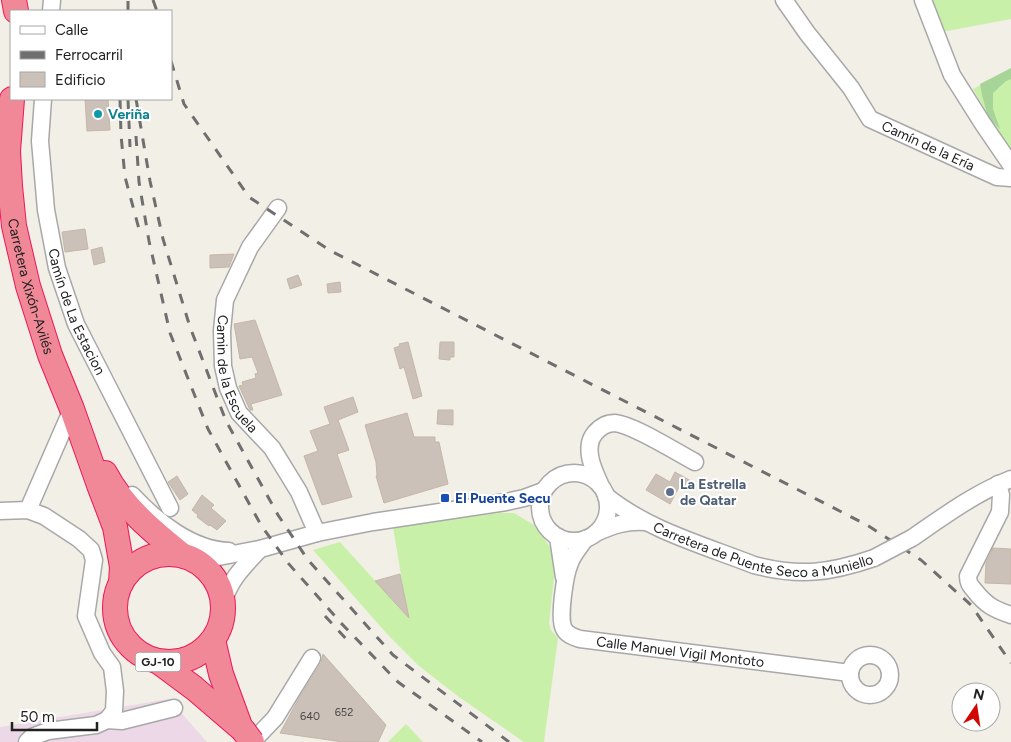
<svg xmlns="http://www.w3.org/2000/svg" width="1011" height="742" font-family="Figtree,sans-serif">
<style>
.industrial{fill:#ecd8e7}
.grass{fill:#c9f0a8}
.forest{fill:#a7d597}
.building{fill:#cbc1b9;stroke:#c6b6a7}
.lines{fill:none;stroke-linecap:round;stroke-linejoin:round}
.minor-casing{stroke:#a8a8a8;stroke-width:19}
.highway-casing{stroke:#ed1658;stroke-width:26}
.minor{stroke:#fff;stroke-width:16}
.highway{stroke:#f08897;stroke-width:24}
.rail{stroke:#6f6f6f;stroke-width:3;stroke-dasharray:10 10;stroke-linecap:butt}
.minor-bridge-casing{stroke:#a8a8a8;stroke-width:19;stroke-linecap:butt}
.highway-bridge-casing{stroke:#ed1658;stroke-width:26;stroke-linecap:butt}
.minor-bridge{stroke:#fff;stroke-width:16}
.highway-bridge{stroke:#f08897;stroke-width:24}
.culture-dot{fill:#0f9aa8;stroke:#fff;stroke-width:2}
.service-dot{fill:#5c6f8a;stroke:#fff;stroke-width:2}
.transit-dot{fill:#1a4fb4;stroke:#fff;stroke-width:2}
.labels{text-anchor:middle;stroke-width:4;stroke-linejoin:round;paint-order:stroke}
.number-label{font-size:11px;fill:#4c4947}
.shield{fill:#fff;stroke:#646464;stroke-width:1}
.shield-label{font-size:12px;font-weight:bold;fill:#212121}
.culture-label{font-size:14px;font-weight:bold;fill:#0d838f;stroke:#fff;text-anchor:start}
.street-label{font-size:14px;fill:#212121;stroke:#fff}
.service-label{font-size:14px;font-weight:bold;fill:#4e5e75;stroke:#fff;text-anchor:start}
.transit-label{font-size:14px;font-weight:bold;fill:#164399;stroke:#fff;text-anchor:start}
</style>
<rect width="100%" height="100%" fill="#f2efe7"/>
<path class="industrial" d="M169,699L207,742H0V727Z"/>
<path class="grass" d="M931,0H1011V19L942,32Z
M1011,69V154L973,89Z
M499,513H514L534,525L553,551L555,569L549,623L551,630L558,638L544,742H524L459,697L419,666L388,635L313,550L340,542L408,617L393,527Z
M406,724L423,742H388Z"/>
<path class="forest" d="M1011,68V79L1006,81L993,93V109L1000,129L988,117L982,95L980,84Z"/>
<path class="building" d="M85,99H108L110,130L87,131Z
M85,229L88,249L65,252L62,232Z
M102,247L105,262L94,265L91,250Z
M234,254L229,267L210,268V255Z
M298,275L302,285L290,289L287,279Z
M340,282L341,292L328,293L327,284Z
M255,320L282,395L251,404L253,410H250L239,386L243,385L242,382L256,378L255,374L258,373L252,357L240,359L234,324Z
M408,342L422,396L413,399L404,367L400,369L394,348L400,346L399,344Z
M440,342H454V357H450V360L439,359Z
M353,397L358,412L338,420L349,450L337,454L352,497L322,505L304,456L318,451L310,431L330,424L324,407Z
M438,410H453V425L437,424Z
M407,413L414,437H435V442H439L448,484L384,503L376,476L377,475L376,462L365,425Z
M675,472L691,481L686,491L679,487L670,504L646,490L656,474L670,482Z
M177,476L188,494L180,500L168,482Z
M202,495L214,505L211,508L226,521L217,530L210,525L209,526L197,517L198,515L192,510Z
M993,548L1011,549V584L985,583L986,563Z
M400,574L409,618L375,581Z
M323,654L386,725L378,742H343L280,733L299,698L321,663Z"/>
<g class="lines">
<g class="minor-casing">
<g id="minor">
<path id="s1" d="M784,0L807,33L851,88L870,119L997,177L1011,178"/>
<path d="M923,0L952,75L983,124L1011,165"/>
<path d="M51,11L52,0"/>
<path id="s2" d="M43,99L40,141L46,210L57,268L76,324L170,508"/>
<path id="s3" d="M278,208L250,247L225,300L222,331L223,366L228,388L239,413L272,448L299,492L317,533"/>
<circle cx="574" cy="507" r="34"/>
<path d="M600,484C593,469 583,447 595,433C600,427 607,423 615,423C634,425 676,452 695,462"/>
<path d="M998,484L1001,495L1000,512L968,576C968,583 970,585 974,590C986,605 993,609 1011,615"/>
<path d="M132,495C156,521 192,550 229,551"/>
<path id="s4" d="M606,496C648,530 703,545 754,565C800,577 830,573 874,558"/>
<path d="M28,510L72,409"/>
<path d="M0,511L28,510L44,516L79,539L91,550L94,560L86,616L102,653L112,667L115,691L114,711L107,720"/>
<path d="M596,533C613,525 626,521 645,522"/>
<path d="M558,537L564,577"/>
<path d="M912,538C944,516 975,493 1011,479"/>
<path id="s5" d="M585,539C580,547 573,554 570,563C565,574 558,619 564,629C567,635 574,637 580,639L850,673"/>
<path d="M197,561L260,549L317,533L373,522L506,502L524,498L543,491"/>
<path d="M223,603C230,579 244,566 260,549"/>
<circle cx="870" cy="675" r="20"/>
<path d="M27,742L32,737L48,731L96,725L107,720L122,721L174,708"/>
<path d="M252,742L275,718L312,658"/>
</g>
</g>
<g class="highway-casing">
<g id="highway">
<path d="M14,0L16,11"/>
<path id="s6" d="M12,99L8,151L10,186L14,226L28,286L50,355L72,409L99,485L115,527L122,567L121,583"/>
<path d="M105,473C123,507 152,531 182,555"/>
<circle cx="169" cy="608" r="54"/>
<path d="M213,640L221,674L240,726"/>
<path d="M159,662L194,688L243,730"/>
</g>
</g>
<use href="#minor" class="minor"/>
<use href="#highway" class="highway"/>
<path class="rail" d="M153,0L157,11
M128,11V0
M171,61L184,104L249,197L331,251L867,525L921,560L971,605L1011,663
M120,99L121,135L125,177L139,229
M128,99L130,147
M136,99L150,181L163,239L190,327L226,421L278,515L308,560L393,655L509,742
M136,136L139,182L149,241L170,333L208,429L261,525L288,563L341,623L398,682L482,742
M325,616L348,641"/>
<g class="minor-bridge-casing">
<path id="minor-bridge" d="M874,558L912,538"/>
</g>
<g class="highway-bridge-casing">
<path id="highway-bridge" d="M243,730L252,742"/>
</g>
<use href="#minor-bridge" class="minor-bridge"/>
<use href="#highway-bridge" class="highway-bridge"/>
</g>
<circle class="culture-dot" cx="98" cy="114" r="5"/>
<circle class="service-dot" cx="670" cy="492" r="5"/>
<rect class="transit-dot" x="440" y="493" width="10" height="10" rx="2.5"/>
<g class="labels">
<g class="number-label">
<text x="344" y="716">652</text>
<text x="310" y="720">640</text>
</g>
<rect class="shield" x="135.5" y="652.5" width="45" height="19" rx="4"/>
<g class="shield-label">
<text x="158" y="666">GJ-10</text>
</g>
<g class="culture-label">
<text x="108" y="119">Veriña</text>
</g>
<g class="street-label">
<text dy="5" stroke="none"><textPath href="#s1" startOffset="211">Camín de la Ería</textPath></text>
<text dy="5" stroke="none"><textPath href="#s6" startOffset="190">Carretera Xixón-Avilés</textPath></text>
<text dy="5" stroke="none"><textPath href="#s2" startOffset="218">Camín de La Estacion</textPath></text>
<text dy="5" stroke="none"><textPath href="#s3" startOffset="184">Camin de la Escuela</textPath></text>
<text dy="5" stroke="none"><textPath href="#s4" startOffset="171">Carretera de Puente Seco a Muniello</textPath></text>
<text dy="5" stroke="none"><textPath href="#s5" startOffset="216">Calle Manuel Vigil Montoto</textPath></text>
</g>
<g class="service-label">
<text x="680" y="489">La Estrella<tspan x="680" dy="16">de Qatar</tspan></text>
</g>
<g class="transit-label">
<text x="455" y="503">El Puente Secu</text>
</g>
</g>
<rect x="10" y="10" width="162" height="90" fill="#ffffff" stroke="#a6a6a6"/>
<rect x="20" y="26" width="25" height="8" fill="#ffffff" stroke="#a6a6a6"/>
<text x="55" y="35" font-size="15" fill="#212121">Calle</text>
<rect x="20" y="51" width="25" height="8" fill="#6f6f6f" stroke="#a6a6a6"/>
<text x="55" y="60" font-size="15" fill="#212121">Ferrocarril</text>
<rect x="20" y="72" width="25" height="15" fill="#cbc1b9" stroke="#a6a6a6"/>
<text x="55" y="85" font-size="15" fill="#212121">Edificio</text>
<g transform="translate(976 707) rotate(13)"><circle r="24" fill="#ffffff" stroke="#a6a6a6"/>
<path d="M0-4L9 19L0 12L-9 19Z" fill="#d20800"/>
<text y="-8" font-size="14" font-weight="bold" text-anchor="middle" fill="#212121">N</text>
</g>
<path d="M12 722v8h85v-8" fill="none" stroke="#212121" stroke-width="2.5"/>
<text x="20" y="722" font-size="15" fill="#212121" stroke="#ffffff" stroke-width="4" paint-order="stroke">50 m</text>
</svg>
